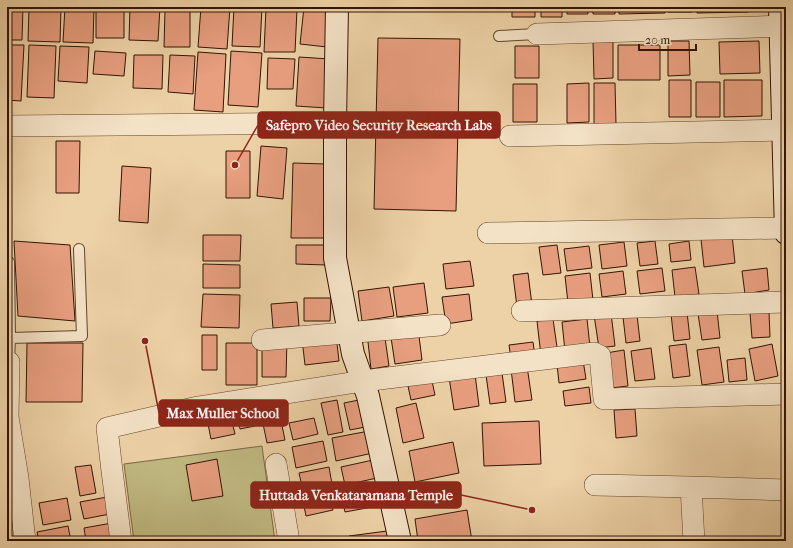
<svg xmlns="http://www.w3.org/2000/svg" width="793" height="548" font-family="'IM FELL French Canon',serif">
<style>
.green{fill:#c1ba82;stroke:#7a6842}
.building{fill:#e89f80;stroke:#321501}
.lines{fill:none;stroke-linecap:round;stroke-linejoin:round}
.lane-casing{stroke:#61442a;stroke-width:12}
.street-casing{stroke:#61442a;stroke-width:22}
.secondary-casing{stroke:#321501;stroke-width:24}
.lane{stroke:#f4e2c6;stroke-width:10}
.street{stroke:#f4e2c6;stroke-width:21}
.secondary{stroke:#f4e2c6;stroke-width:22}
.leader{fill:none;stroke:#8f2418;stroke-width:1.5}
.callout-dot{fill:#8f2418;stroke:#f4e2c6;stroke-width:1.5}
.callout{fill:#8f2418;stroke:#8f2418;stroke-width:1.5}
.callout-label{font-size:14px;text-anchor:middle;font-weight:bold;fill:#fff}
</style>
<rect width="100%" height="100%" fill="#eed2a7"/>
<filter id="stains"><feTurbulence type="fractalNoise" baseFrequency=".005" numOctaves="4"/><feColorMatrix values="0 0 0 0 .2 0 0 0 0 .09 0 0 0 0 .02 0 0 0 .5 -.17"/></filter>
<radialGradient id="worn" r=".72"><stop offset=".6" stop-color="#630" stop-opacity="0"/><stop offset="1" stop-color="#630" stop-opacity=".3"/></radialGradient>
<path class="green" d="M262,446L275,541H134L124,464Z"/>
<path class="building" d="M7,7H23L22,40H7Z
M29,7H61L60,42L28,41Z
M65,7H94L93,43L63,42Z
M96,7H124V38H96Z
M130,7H160L158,41L129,40Z
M201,7H230L227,49L198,47Z
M234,7H262L260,47L232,46Z
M304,7H331L327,47L300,44Z
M512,7H535V17H512Z
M541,7H562V17H541Z
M567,7H587L588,14H567Z
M593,7H615V14H593Z
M619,7H665V13L619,14Z
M668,7H692V12H668Z
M697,7H748V12L697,13Z
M266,8L297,9L295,52H264Z
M165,10H190V47H164Z
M378,38L460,39L456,211L374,209Z
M593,41H613V78L594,79Z
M668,41H689L690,75L668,76Z
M759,41L760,73L720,74L719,42Z
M7,45H24L21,101L7,100Z
M29,45L56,46L54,98L27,97Z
M618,45H660V80H618Z
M60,46L89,47L87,83L58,81Z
M515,46H539V78H515Z
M95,51L126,53L124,76L93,74Z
M231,51L262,53L258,107L228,105Z
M198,52L226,54L223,112L194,110Z
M134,55H163L162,89L133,88Z
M170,55L195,56L193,94L168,92Z
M299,57L330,59L327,108L296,106Z
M268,58L295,59L293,89H267Z
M669,80H691V117H669Z
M724,80H762V116L724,117Z
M696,82H720V117H696Z
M589,83V122L567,123V84Z
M594,83H615L616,124H594Z
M513,84H537V122H513Z
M56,141H80L79,193H56Z
M261,146L287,148L283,199L257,196Z
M226,151H250V198H226Z
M293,163L326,164L324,238H291Z
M122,166L151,168L148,223L119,221Z
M203,235H241L240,261H203Z
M732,235L735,263L704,267L701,239Z
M14,241L70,245L75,321L18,316Z
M655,241L658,264L640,266L637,243Z
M689,241L691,260L671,262L669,244Z
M624,242L627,266L602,269L599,245Z
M296,245H326V265L296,264Z
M557,245L561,273L543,275L539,247Z
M589,246L592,268L567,271L564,249Z
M470,261L474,286L446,289L443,264Z
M203,264L240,265V288H203Z
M695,267L699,294L675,297L672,270Z
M662,268L665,291L640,294L637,271Z
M767,268L769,290L745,294L742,271Z
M623,271L626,294L602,297L599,274Z
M528,273L532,305L517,307L513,275Z
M590,273L593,300L568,303L565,276Z
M424,283L428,313L397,317L393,287Z
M389,287L394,316L362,321L358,291Z
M203,294L240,295L239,328L201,327Z
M469,294L472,320L446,324L442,297Z
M304,298H331L330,321H304Z
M297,302L299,326L273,328L271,304Z
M717,311L720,338L702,340L698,314Z
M687,312L690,339L674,341L671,314Z
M769,312L770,337L752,338L750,313Z
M611,313L615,346L599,348L594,315Z
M637,315L640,341L626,343L623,317Z
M553,319L558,354L541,356L537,321Z
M587,319L590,347L565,351L562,322Z
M418,328L422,360L395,364L390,331Z
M384,331L389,366L371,369L367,333Z
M202,335H217V370H202Z
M336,335L339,361L305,365L302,339Z
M262,340H287L286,377H262Z
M533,342L535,356L511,359L509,345Z
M27,343H83L82,402H26Z
M226,343H257V385H226Z
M686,344L690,376L673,378L669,346Z
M772,344L778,376L755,381L749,349Z
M719,347L724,382L702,385L697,350Z
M651,348L655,379L635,381L631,351Z
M624,350L628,386L611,388L606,353Z
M745,358L747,380L729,382L727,360Z
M583,360L586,379L559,383L557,364Z
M527,366L532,400L515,402L511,369Z
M502,373L506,402L490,404L486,375Z
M475,374L479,406L454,410L449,377Z
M432,381L435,395L411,400L408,386Z
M589,387L591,403L565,406L563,391Z
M364,399L370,426L350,430L344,403Z
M337,400L343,432L328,435L321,403Z
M416,403L424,438L403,443L396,408Z
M635,409L637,436L616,438L614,410Z
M279,411L285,440L267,443L261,414Z
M253,413L255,426L240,429L237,416Z
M230,414L235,434L211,439L207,419Z
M314,418L318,434L293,440L289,423Z
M539,421L541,464L484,466L482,423Z
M369,431L373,453L336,461L332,438Z
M323,441L327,461L296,468L292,447Z
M453,442L459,473L415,482L409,451Z
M217,459L223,496L192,501L186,465Z
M373,460L377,478L345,485L341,467Z
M91,465L96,493L80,496L75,467Z
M329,467L332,484L303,491L299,473Z
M379,486L383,505L345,512L341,494Z
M330,496L333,510L306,516L303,501Z
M107,497L110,514L84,519L80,502Z
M67,498L71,520L43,525L39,503Z
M467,510L472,541H418L415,519Z
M112,523L115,539L104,541H86L84,528Z
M68,526L71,541H39L37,532Z
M387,531L389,541H350L349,536Z"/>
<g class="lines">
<g class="lane-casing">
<path id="lane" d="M499,36L537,34
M9,262L10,338L82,336L79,249
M7,338H10L9,362"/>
</g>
<g class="street-casing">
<path id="street" d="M537,34L786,26
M7,126L335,123
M510,136L786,130
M488,233L786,228
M522,311L786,302
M262,340L440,325
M9,362L8,417L18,478L25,541
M276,464L289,541
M595,485L691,487
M121,541L112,471L107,428L198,407L363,381L594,353L600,356L604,399L786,394
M694,541L691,487L786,490"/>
</g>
<g class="secondary-casing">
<path id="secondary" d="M337,7L335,123V258L353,354L368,396L400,541
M780,7L786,233"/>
</g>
<use href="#lane" class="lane"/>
<use href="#street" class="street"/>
<use href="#secondary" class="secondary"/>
</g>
<path class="leader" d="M235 165L258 125M145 341L159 413M532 510L461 495"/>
<g class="callout-dot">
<circle cx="235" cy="165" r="4"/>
<circle cx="145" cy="341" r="4"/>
<circle cx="532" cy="510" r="4"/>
</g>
<g class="callout">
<rect x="258" y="112" width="242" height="26" rx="4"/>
<rect x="159" y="400" width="129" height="26" rx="4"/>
<rect x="251" y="482" width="210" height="26" rx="4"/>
</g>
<g class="callout-label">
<text x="379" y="130">Safepro Video Security Research Labs</text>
<text x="223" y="418">Max Muller School</text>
<text x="356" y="500">Huttada Venkataramana Temple</text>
</g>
<rect width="793" height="548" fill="none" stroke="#eed2a7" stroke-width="24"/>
<rect x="8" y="8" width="777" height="532" fill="none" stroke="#321501" stroke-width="2"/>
<rect x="12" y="12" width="769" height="524" fill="none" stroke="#321501"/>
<path d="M639 44v6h57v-6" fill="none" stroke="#321501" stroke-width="2"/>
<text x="645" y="44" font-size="12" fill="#321501" stroke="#f4e2c6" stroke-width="3" paint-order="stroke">20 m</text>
<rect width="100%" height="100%" filter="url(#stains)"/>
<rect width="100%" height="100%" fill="url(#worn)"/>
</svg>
